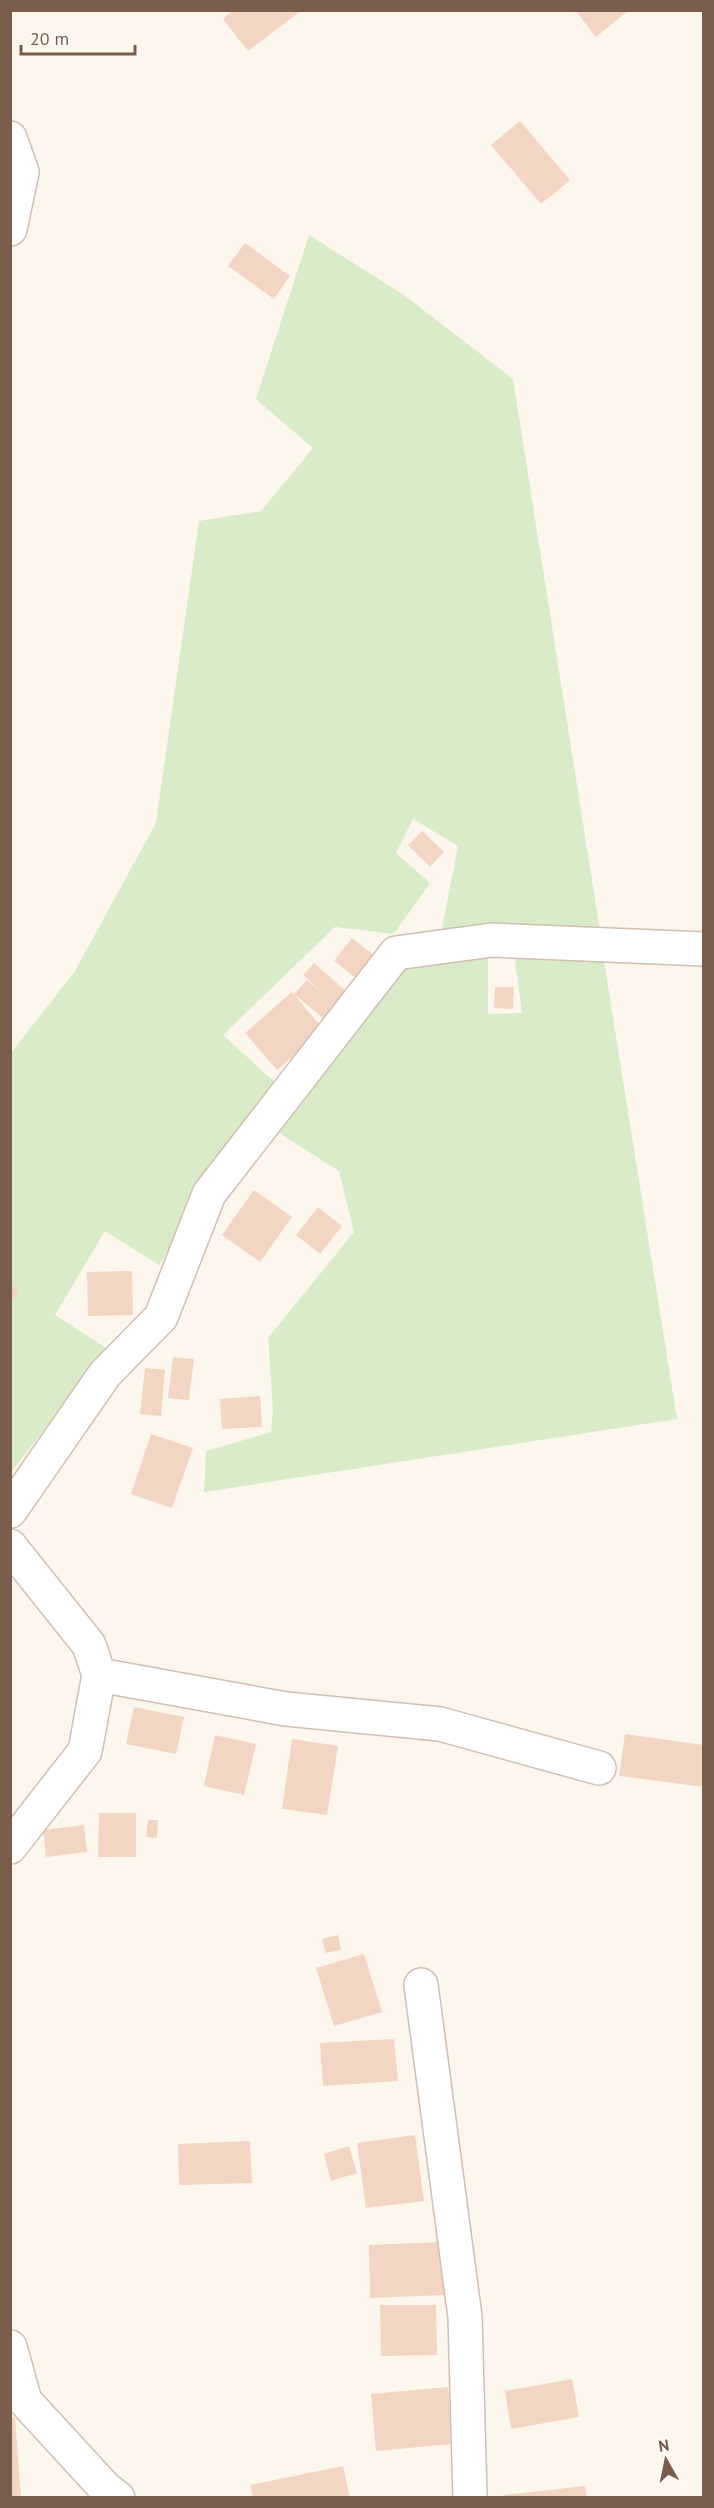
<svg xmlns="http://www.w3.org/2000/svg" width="714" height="2508" font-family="'PT Sans',sans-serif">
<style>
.green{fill:#d8ecc9}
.building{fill:#f3d5c3}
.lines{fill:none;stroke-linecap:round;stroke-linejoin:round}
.minor-casing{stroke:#d1beb0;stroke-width:36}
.minor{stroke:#fff;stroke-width:33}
</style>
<rect width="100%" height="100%" fill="#fdf6ec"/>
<path class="green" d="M309,235L404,295L513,379L600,931L441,934L458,846L413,819L396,853L430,883L394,934L335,927L223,1035L278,1085L159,1265L105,1231L55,1315L108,1349L11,1472V1053L75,971L156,823L199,521L261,511L313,448L256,399Z
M514,952L603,955L677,1419L204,1492L206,1451L271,1432L273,1409L268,1338L354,1232L339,1171L271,1128L415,959L488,953V1014L522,1013Z"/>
<path class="building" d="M233,10H302L248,51L223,19Z
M575,10H629L596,37Z
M520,121L570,180L541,204L491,145Z
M245,243L290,276L274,299L228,266Z
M422,831L444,852L430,867L408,845Z
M352,938L375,956L357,979L334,961Z
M314,963L347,992L330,1024L294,994L307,980L325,995L303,975Z
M495,987H514L513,1009L494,1008Z
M292,992L324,1030L277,1070L245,1033Z
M254,1190L292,1217L260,1262L222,1235Z
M318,1207L342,1226L320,1254L296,1235Z
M132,1271L133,1315L88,1316L87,1272Z
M10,1285L19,1290L10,1306Z
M173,1357L194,1359L189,1400L168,1398Z
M145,1368L165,1370L161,1416L140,1414Z
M260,1396L262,1427L222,1429L220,1399Z
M151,1434L193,1448L172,1508L131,1494Z
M134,1707L184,1717L176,1754L126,1744Z
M625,1734L704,1745V1787L619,1776Z
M215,1735L256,1744L244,1795L204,1786Z
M292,1739L338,1746L327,1815L282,1809Z
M99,1813H136V1857H98Z
M148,1820H158L157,1838L146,1837Z
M84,1825L87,1852L46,1857L43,1830Z
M338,1935L341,1950L326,1953L322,1939Z
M364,1954L382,2012L334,2026L316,1968Z
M394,2039L398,2081L323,2086L320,2043Z
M415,2135L424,2201L366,2208L357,2143Z
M250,2141L252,2183L179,2185L178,2144Z
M349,2146L357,2173L331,2181L324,2154Z
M442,2242L444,2295L370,2298L369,2245Z
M380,2305H436L437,2355L381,2356Z
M572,2379L579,2417L511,2429L505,2391Z
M448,2387L453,2444L376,2451L371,2394Z
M10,2418H15L21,2498H10Z
M343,2466L350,2498H253L250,2485Z
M585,2486L587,2498H505L504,2495Z"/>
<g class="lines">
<g class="minor-casing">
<path id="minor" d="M10,138L22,172L10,229
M10,1511L105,1374L161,1317L209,1194L396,953L492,940L704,949
M10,1546L89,1645L99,1675L85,1751L10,1847
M99,1675L286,1709L440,1724L599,1768
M421,1985L465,2317L470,2498
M10,2347L25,2401L105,2488L118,2498"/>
</g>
<use href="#minor" class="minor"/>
</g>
<rect width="714" height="2508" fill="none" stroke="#7a5c4d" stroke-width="24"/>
<g transform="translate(666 2460) rotate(351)" stroke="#fffaf3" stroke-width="4.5" paint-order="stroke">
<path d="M0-4.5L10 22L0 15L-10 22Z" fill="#7a5c4d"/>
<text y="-9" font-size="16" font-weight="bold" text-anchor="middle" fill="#7a5c4d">N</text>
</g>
<path d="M21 45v9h114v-9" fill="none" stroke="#7a5c4d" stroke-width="3"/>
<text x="30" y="45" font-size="18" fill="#7a5c4d" stroke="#fffaf3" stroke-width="4.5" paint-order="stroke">20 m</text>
</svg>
